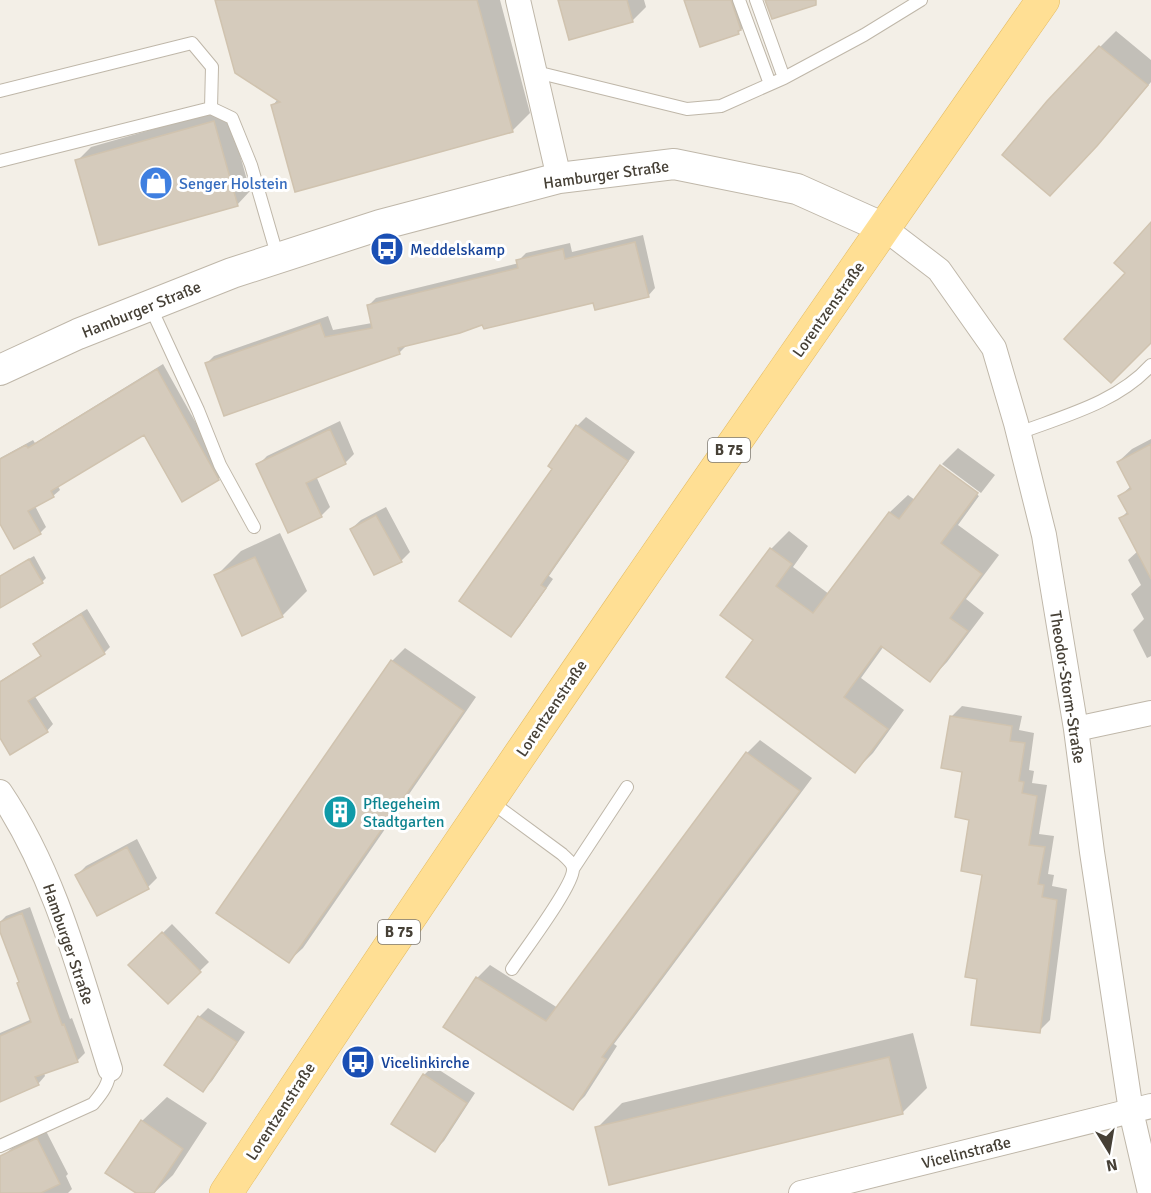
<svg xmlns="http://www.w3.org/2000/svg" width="1151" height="1193" font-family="Signika,sans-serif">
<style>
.shadow{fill:#0003}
.building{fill:#d5cbbc;stroke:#d0c3af;stroke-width:1.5}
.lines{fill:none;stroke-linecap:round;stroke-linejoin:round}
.service-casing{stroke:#bfb7a9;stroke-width:14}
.minor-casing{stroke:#bfb7a9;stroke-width:26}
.tertiary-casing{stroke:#bfb7a9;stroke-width:32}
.primary-casing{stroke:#e5bc63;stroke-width:34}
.service{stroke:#fff;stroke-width:12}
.minor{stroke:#fff;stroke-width:24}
.tertiary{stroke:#fff;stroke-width:30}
.primary{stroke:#ffdf94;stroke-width:33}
.labels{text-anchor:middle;stroke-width:6;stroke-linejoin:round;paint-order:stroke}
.shield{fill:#fff;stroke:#7e7972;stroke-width:1.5}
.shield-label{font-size:15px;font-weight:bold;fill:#464036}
.street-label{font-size:16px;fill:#464036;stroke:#fff}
.shop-label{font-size:16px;fill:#366cbe;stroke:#fff;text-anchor:start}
.transit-label{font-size:16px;fill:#164399;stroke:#fff;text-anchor:start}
.culture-label{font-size:16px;fill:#0d838f;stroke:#fff;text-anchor:start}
</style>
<rect width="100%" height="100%" fill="#f3efe7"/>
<path class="shadow" d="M217,0H500L530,113L512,131L273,105L278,99Z
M559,0H644L646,7L632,21Z
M686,0H742L746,24L738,33Z
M1116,31L1151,60V82L1112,129L1066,178L1100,47Z
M227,108L250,191L237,205L77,161L91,147Z
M643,235L655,288L648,296L594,301L483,323L407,345L399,353L206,364L214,356L328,316L333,330L372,323L368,306L376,298L519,263L518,261L526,253L570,243L572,252Z
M163,364L224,473L218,479L145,433L58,486L60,490L53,496L35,506L46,527L40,533L0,521V458L33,440L35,443Z
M586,417L635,452L549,576L553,579L520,626L511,635L554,468L577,426Z
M340,421L354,454L345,463L316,476L330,507L321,516L258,465L267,456Z
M1151,439V656L1147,658L1133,630L1144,619L1131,594L1141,585L1128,560L1138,551L1120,519L1128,511L1120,496L1131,486L1118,462L1132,449Z
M958,448L995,475L981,493L942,464Z
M941,465V468L979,496L958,525L999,555L966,599L984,613L947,662L930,680L884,646L861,678L904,710L873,753L855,771L755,640L771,549L789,531L808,546L793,567L829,594L890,512L908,495L915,500Z
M386,507L410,552L401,561L351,529L361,520Z
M280,533L307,591L283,615L243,634L216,576L241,551Z
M34,556L46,578L42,582L0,589V576Z
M87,609L110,647L104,653L34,695L53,724L47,731L0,736V681L42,655L35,644L41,638Z
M405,648L476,697L303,948L289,961L392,661Z
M962,706L1022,716L1019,730L1034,733L1029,770L1034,771L1032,783L1047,785L1039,834L1054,836L1048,874L1054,875L1052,886L1067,889L1050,1020L1039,1031L978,977L984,874L971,819L964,770L951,717Z
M760,740L812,778L614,1044L617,1046L585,1096L573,1108L446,1027L477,978L490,965L558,1008L747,753Z
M137,839L157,878L148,887L98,914L77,875L86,866Z
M30,907L70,1019L72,1018L85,1053L77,1061L44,1073L45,1076L38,1084L0,1101V1033L32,1019L20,982L0,928V922L6,916Z
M172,924L209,962L168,1002L130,965Z
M208,1008L245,1032L212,1081L203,1090L166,1065L199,1017Z
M913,1033L927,1088L902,1113L597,1128L622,1103Z
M433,1066L475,1093L444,1141L435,1150L424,1075Z
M167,1097L207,1123L173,1175L154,1193H138L142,1121Z
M46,1131L68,1174L66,1176L72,1189L68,1193H0V1161L3,1156L12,1148Z"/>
<path class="building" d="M215,0H477L513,132L295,192L271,105L280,102L235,73Z
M558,0H627L633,22L569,40Z
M684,0H731L741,30L738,31L739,34L700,47Z
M765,0H816V5L772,19Z
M1099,46L1148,85L1097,146L1050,196L1002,155L1047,101Z
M214,121L238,206L99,245L75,160Z
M1151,222V343L1111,383L1064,339L1125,273L1114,263Z
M635,242L649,297L595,310L593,303L484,329L482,325L460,333L398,348L400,354L224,416L205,363L320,323L325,337L372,328L367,305L518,268L516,260L563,249L565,259Z
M157,369L219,480L182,502L144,435L51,491L54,497L28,511L41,534L14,549L0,524V459L26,445L28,448Z
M576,425L628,461L541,585L546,588L511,637L459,601L552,469L548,466Z
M330,429L346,464L306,483L322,517L288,533L256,464Z
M1151,444V579L1119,518L1128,514L1118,496L1131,489L1117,462Z
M940,465L978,493L941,543L982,574L950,618L968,631L930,682L881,646L844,697L888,729L855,773L726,677L753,640L720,615L770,548L792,564L776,586L813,613L889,512L899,519Z
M376,515L402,562L374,575L350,529Z
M255,557L283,617L242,636L214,575Z
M29,559L43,583L0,608V576Z
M81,614L105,654L28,701L48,732L10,755L0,738V682L41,656L33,644Z
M391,660L464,711L289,963L216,913Z
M950,716L1012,726L1010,741L1025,743L1019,781L1024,782L1022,793L1037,796L1029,845L1045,847L1038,884L1044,885L1042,897L1057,900L1040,1033L971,1025L977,979L965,977L982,875L961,871L969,820L955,817L962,772L941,768Z
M746,752L800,791L602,1057L606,1059L573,1110L443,1027L476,977L546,1021Z
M127,847L149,889L97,916L75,875Z
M22,913L62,1025L64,1024L78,1062L35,1077L39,1085L0,1102V1036L31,1022L17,983L19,982L0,932V922Z
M162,932L201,972L168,1004L128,965Z
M198,1016L237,1042L203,1092L164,1065Z
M889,1057L903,1114L609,1185L595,1127Z
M423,1074L467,1103L435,1152L391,1124Z
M141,1120L183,1149L154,1193H136L105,1173Z
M37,1138L60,1184L41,1193H0V1156Z"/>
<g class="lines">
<g class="service-casing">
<path id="service" d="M739,0L770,84
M756,0L784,78
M536,72L687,109L721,106L784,78L864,35L921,0
M0,91L192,43L212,67L211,108
M0,161L211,108L232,118L251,165L278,258
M150,306L198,410L220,465L254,527
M1019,433C1064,416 1118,402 1151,365
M490,801L562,854C566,858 573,863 573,869C574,885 523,952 512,969
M573,869L627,787
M0,1146L93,1104C103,1092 109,1084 110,1069"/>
</g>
<g class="minor-casing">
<path id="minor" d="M518,0L559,178
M884,228L939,270L994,348L1016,423L1044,535L1076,729L1092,852L1131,1111L1150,1193
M1076,729L1151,713
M0,792C56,875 80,974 110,1069
M801,1193L1151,1106"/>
</g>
<g class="tertiary-casing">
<path id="tertiary" d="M0,370L78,334L232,273L380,225L559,178L674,164L797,189L884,228"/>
</g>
<g class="primary-casing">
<path id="primary" d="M226,1193C491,790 767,395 1043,0"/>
</g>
<use href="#service" class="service"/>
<use href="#minor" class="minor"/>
<use href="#tertiary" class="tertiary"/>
<use href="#primary" class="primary"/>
</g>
<defs>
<g id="shop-disc" transform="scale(1.725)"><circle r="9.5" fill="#3f7fe0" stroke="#fff"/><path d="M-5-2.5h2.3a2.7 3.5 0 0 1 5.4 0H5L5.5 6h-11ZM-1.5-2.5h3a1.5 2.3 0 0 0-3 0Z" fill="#fff"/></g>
<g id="bus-disc" transform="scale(1.725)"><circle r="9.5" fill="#1a4fb4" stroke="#fff"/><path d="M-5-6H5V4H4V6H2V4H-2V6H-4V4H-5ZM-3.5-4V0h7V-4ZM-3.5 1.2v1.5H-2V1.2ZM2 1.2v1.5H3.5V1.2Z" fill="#fff"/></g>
<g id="building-disc" transform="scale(1.725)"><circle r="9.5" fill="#0f9aa8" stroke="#fff"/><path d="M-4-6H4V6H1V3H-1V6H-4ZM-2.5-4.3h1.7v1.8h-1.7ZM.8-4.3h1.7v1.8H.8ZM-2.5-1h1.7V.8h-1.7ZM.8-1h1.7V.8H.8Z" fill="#fff"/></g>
</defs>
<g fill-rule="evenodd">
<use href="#shop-disc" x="156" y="183"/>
<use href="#bus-disc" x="387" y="249"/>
<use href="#building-disc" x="340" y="812"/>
<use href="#bus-disc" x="358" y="1062"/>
</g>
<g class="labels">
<g class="shield">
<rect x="708" y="438" width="42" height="24" rx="4.5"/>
<rect x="378" y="920" width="42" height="24" rx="4.5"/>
</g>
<g class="shield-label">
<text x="729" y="455">B 75</text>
<text x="399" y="937">B 75</text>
</g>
<g class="street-label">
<text transform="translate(606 174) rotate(-8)" y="6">Hamburger Straße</text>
<text transform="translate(141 309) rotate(-22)" y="6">Hamburger Straße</text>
<text transform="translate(828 309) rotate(-55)" y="6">Lorentzenstraße</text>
<text transform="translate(1068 687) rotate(81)" y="6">Theodor-Storm-Straße</text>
<text transform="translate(551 708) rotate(-56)" y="6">Lorentzenstraße</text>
<text transform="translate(69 944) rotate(71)" y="6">Hamburger Straße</text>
<text transform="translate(280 1111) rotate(-57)" y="6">Lorentzenstraße</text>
<text transform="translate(966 1152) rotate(-14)" y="6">Vicelinstraße</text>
</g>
<g class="shop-label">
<text x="179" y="189">Senger Holstein</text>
</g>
<g class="transit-label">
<text x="410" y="255">Meddelskamp</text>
<text x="381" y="1068">Vicelinkirche</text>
</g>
<g class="culture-label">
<text x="363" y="809">Pflegeheim<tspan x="363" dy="18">Stadtgarten</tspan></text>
</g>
</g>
<g transform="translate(1109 1151) rotate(169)" stroke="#ffffff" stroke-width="4.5" paint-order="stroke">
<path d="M0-4.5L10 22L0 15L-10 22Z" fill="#464036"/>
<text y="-9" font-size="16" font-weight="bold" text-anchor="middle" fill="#464036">N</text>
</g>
</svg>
